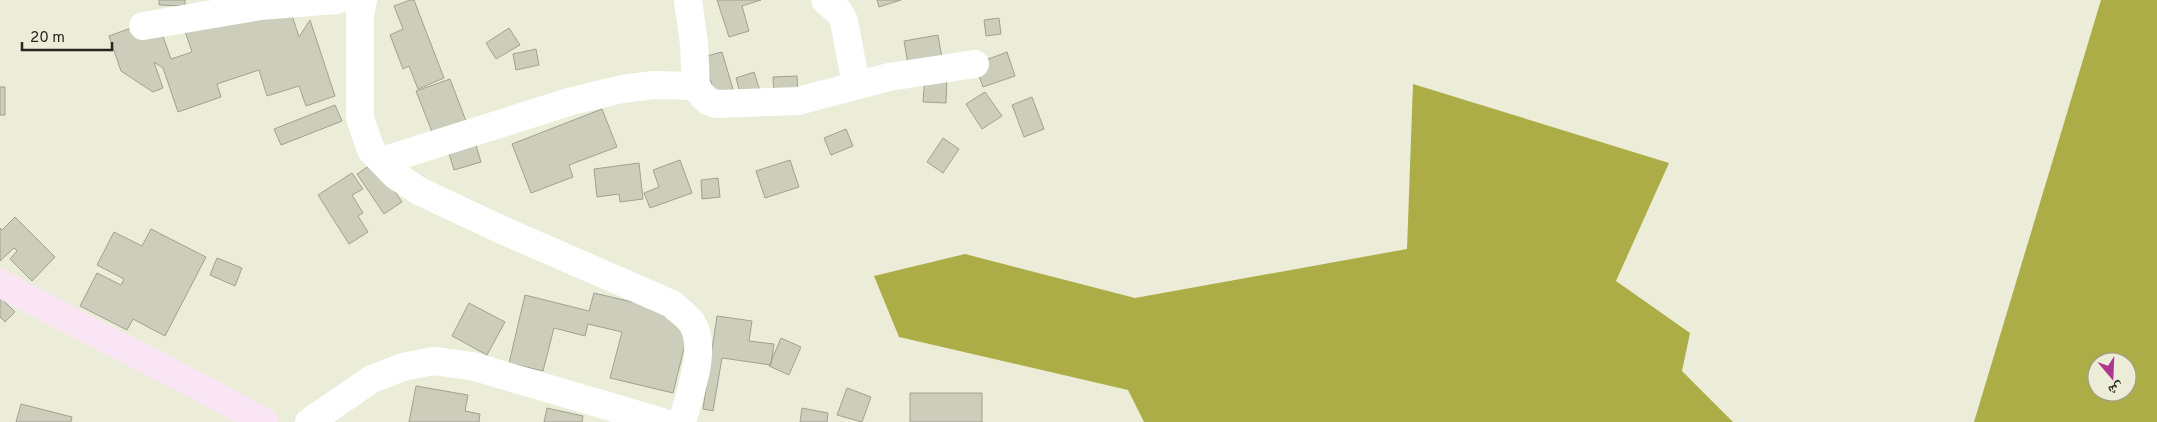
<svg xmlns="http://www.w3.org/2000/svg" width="2157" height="422" font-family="Overpass,'Noto Naskh Arabic',sans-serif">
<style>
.forest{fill:#adad47;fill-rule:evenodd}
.building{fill:#cccdbb;stroke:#a1a190}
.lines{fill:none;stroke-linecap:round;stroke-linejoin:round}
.minor{stroke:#fff;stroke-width:28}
.secondary{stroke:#fae5f4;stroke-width:28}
</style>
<rect width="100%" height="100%" fill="#ecedd9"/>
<path class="forest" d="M2101,0H2157V422H1974ZM2097,362H2127V392H2097Z
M1413,84L1669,163L1616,281L1690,333L1682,371L1733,422H1144L1128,390L899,337L874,276L965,254L1135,298L1407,249Z"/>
<path class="building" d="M159,0H185V6L159,5Z
M287,0L299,37L310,20L335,96L306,106L299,86L267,96L259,70L217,84L221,97L178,112L163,68L154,62L163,88L153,92L121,71L109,36L131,28L134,36L160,28L171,59L192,52L184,28Z
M410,0H414L444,78L418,89L409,66L403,69L390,35L403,29L394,6Z
M717,0H761L742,6L749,31L729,37Z
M877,0H901L879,7Z
M999,18L1001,34L986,36L984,20Z
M509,28L520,45L496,59L486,43Z
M938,35L943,64L909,70L904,41Z
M536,49L539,65L516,70L513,54Z
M722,52L733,89L715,95L703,57Z
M1007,52L1015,76L983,87L975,64Z
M754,72L761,94L742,100L736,78Z
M797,76L798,96L774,97L773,77Z
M925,76H947L946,103L923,102Z
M450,79L469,129L436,142L416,91Z
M0,87H5V115H0Z
M985,92L1002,116L982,129L966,104Z
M1032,97L1044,129L1024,137L1012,105Z
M335,105L342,121L281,145L274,129Z
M602,109L617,147L569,165L573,177L531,193L512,144Z
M846,129L853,146L831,155L824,138Z
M943,138L959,149L943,173L927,162Z
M475,142L481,162L454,170L448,150Z
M680,160L692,193L650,208L644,193L659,187L653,170Z
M790,160L799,187L765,198L756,171Z
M375,162L402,202L384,214L357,174Z
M639,163L643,199L620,202L619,194L597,197L594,169Z
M352,173L363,189L352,195L363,213L358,216L368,232L349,244L318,195Z
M718,178L720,197L702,199L701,180Z
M15,217L55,257L32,281L10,259L17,251L14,248L0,261V228L2,230Z
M151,229L206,257L165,336L133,319L127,330L80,306L97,273L121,285L124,279L97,265L114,232L142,246Z
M217,258L242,268L235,286L210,275Z
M594,293L692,316L673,393L610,378L622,332L588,324L585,336L554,328L543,371L509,363L525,295L589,311Z
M0,297L15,312L5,322L0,317Z
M469,303L505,322L487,355L452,336Z
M717,316L752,321L749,341L774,344L771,365L722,358L713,411L703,409Z
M781,338L801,347L789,375L769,366Z
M416,386L468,395L465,411L480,414L479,422H409Z
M847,388L871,397L862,422L837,415Z
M910,393H982V422H910Z
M21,404L72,417L71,422H16Z
M547,408L583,416L582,422H544Z
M802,408L828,413L827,422H800Z"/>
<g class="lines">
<path class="minor" d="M363,0L360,14V118L371,150L395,175L419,191L502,230L672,304C678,310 687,316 692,323C708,348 689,396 682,422
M688,0L694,44L696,86L701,94L708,101L717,104L798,101L889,77L975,64
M825,0L839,12L844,21L856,85
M143,26L260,6L337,0
M382,161L572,101L622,89L654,85L696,86
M309,422L372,379L403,367L433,361L472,366L662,422"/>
<path class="secondary" d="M0,283C87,331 177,373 264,422"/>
</g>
<g transform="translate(2112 377) rotate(161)"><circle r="24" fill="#ecedd9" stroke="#9d9d8f"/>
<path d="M0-4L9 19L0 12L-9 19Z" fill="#ad378f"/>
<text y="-8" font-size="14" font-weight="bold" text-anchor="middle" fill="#26261f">ش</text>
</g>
<path d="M22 42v8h90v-8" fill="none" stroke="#26261f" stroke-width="2.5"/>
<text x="30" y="42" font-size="15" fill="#26261f" stroke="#ecedd9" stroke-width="4" paint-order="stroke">20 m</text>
</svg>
